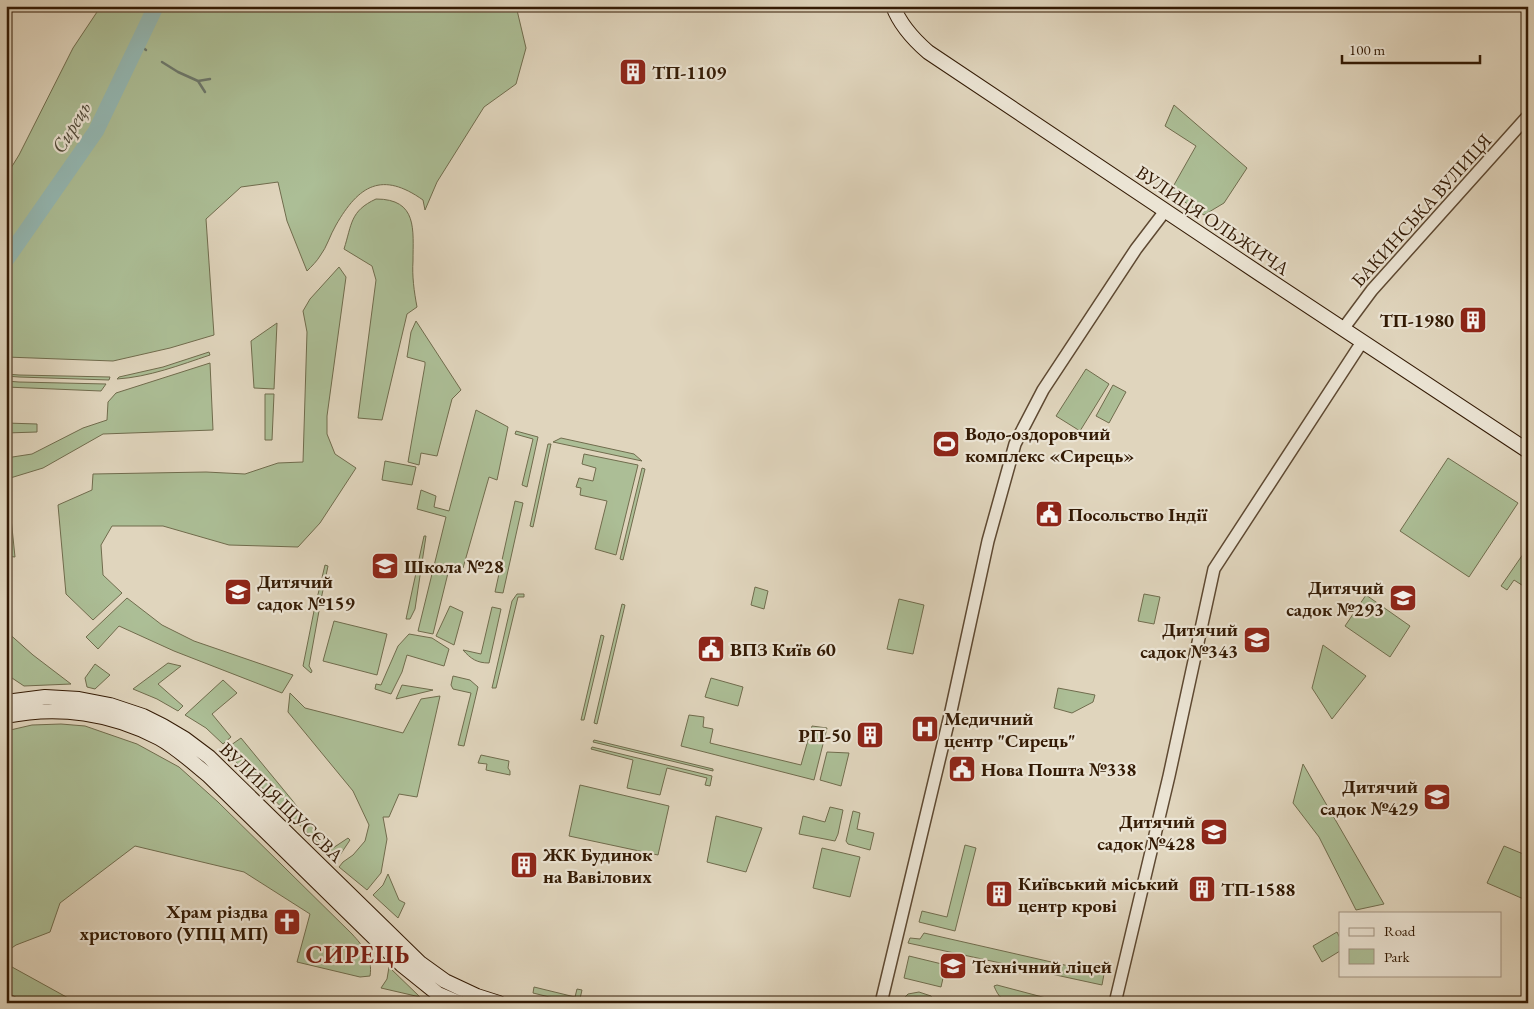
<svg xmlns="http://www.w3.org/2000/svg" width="1534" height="1009" font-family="'EB Garamond',serif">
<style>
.green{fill:#acbe96;stroke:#706c4d}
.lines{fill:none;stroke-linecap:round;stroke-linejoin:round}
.stream{stroke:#6d796d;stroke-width:2.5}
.river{stroke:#94b8b3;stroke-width:16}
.tertiary-casing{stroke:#5e4932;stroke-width:14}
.secondary-casing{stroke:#331a04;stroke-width:16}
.tertiary{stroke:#ebe4d4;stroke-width:11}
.secondary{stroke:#ebe4d4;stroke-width:14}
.labels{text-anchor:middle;stroke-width:4.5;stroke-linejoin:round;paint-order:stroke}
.poi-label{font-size:19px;font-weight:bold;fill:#331a04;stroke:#ebe4d4;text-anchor:start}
.street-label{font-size:19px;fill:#331a04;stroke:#ebe4d4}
.water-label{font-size:20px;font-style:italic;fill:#504939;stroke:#ebe4d4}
.district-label{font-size:24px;font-weight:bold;letter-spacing:1px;fill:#7a1f14;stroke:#ebe4d4}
</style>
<rect width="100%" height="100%" fill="#e0d5bd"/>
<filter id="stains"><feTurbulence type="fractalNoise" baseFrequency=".004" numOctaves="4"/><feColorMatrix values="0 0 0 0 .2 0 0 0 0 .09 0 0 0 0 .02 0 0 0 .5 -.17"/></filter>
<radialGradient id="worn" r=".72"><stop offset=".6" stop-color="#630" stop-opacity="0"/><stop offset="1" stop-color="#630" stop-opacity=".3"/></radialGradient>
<path class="green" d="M101,6H516L526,48L516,84L484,107L437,182L425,210L423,200C382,171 359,185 336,225C330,235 327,247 320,256C317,261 312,266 307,271L287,221L278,182L241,187L206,219L214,335L170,348L113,361L6,357V176L19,155L73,48Z
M1174,105L1247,168L1224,203L1204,215L1170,192L1196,146L1165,126Z
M376,199C418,199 413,230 413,261C412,276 414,291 417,307L407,314L382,420L358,418L376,280L372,266L344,249C352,224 350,211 376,199Z
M339,267L346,277L327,416V434L335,454L356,468L320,523L298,547L229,545L163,526H112L101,545L103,575L122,593L93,620L66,594L58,505L92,490L93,474L206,472L245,474L278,463L303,462L307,332L303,311L310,299Z
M416,321L461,390L452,399L437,456L421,453L419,465L408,462L425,365V362L407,357L411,332Z
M277,323L274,389L254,388L251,341Z
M209,352L210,355C180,365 149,377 117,379L119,377L163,367Z
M210,363L213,430L103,434L43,468L7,479L15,557L6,556V458L32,454L83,428L107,420L108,402L116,393Z
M1086,369L1109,384L1080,431L1056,416Z
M6,374L19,375L110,377L109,380L19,377L6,376Z
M6,381L19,382L106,384L101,391L6,387Z
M1113,385L1126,392L1109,423L1096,416Z
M265,394H274L272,440H265Z
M476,410L508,427L497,480L489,477L463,568L450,565L433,634L418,631L446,517L417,509L421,490L436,496L434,507L449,511Z
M6,423L37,424V432L6,433Z
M516,431L538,437L527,487L522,485L533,439L515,434Z
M561,438L634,454L642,461L553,442Z
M548,444H551L533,527L530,526Z
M584,454L638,465L616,555L595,549L607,501L580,495L581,488L576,487L579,478L593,481L596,468L582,464Z
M1448,458L1518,503L1469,577L1400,531Z
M385,461L416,467L412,485L382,480Z
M642,468L645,469L623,560L620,559Z
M515,501L523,503L503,593L495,592Z
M424,536H426L415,609L410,619H406Z
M1528,547V589L1514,580L1507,590L1501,586Z
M325,565L328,566L319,609L315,607Z
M755,587L768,591L764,609L751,605Z
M517,594H524V597H518L496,688H492L512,601Z
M1144,594L1160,597L1154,624L1138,621Z
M1366,595L1410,626L1390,657L1345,626Z
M127,598L162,625L194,641L293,675L282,693L174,651L119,626L98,649L86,637Z
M899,599L924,605L913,654L887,649Z
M622,604L625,605L597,724L594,723Z
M450,606L463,612L454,645L436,636Z
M492,607L501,609L489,663C477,663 471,659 463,650L481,654Z
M314,611H319L309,666L312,671L311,673L303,666Z
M334,621L387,634L377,675L323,661Z
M6,631L33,655L71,684L24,686L6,674Z
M409,634L432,638L449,649L444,666L407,655L402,672L391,694L375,689L376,684L381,685L398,646Z
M601,635L604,636L584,720H581Z
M1323,645L1366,676L1332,719L1312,688Z
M168,663L181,666L158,684L183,706L178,711L157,699L133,689Z
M95,664L110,675L95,689L87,687L85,678Z
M453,676L470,680L478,687L464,746L458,745L471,693L453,689L451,685Z
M711,678L743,687L738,706L705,697Z
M223,680L237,693L212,714L231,737L223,744L206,728L185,715Z
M402,685L433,690L396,699Z
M1058,688L1095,695L1093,702L1072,713L1054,708Z
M290,693L305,708L403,733L421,699L440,696L417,797L399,794L389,817H383L387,839L381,873L367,890L339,867L343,862L353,855L365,841L369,825L353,791L288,712Z
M689,715L704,717L703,727L713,729L710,743L801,765L812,726L827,728L814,780L681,746Z
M61,724L85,726L137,744L179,767L218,802L352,934C363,946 373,958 370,976L360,977L297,962L310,914L244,872L135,846L60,903L50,932L16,945L6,952V731L32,725Z
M241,738L292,800L330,850L348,838L350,840L336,861L224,750Z
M594,740L713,769V771L593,742Z
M592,747L712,776L710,786L705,785L707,778L667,768L660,795L627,788L633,760L591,749Z
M827,752L849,753L841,786L820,780Z
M481,755L509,761L508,768L510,771V775L486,770L487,764L478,763Z
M1303,764L1384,904L1356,910L1319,837L1293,803Z
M580,785L669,806L658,855L569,836Z
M830,807L843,810L838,834L835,841L799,834L803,816L825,822Z
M853,811L860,813L857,829L874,833L870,850L848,844L846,841Z
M716,816L762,828L746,872L707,862Z
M965,845L976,848L955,931L919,922L922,911L947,917Z
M1504,846L1528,856V901L1487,883Z
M822,848L860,857L850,897L813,888Z
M388,874L399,900L405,903L398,918L373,895L383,885Z
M1337,932L1340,938V951L1322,962L1313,946Z
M924,933L1104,974L1102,985L908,943L910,938L920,939Z
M909,956L946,965L941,987L904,978Z
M12,967L70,999L67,1003H27L6,992V976Z
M389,967L420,997L381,988L387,979Z
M997,985L1065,1003C1049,1003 1017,1007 1003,999C999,997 996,991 994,986Z
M534,987L575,997L577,989L582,990L579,1003H574L533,993Z
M919,992L931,996L936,1003C923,1003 918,990 905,1003H899L908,994Z"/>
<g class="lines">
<path class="stream" d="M138,44L146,50
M162,62L178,72L198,81L210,79
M198,81L205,92"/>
<path class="river" d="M6,260L96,131L156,6"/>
<g class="tertiary-casing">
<path id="tertiary" d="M1343,329L1372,290L1528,116
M881,1003L951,711L988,541L1015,444L1043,390L1136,249L1165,211
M1115,1003L1169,776L1214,569L1362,342"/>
</g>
<g class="secondary-casing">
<path id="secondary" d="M893,6C900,25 913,39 928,52L1260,274L1528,451
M6,702L45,697L79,699L110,705L143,716L163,726L185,739L209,757L420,963L445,981L477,996L499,1003
M6,716C58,705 112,713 159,738C177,748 192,762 208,775L402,965L438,994L459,1003"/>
</g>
<use href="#tertiary" class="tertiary"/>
<use href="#secondary" class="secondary"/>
</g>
<defs>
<g id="building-square" transform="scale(1.4375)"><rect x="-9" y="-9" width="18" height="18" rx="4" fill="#8f2418" stroke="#ebe4d4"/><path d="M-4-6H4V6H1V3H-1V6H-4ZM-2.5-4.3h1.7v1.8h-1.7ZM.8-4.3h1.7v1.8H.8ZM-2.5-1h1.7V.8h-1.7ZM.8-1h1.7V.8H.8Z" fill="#fff"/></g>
<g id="stadium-square" transform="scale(1.4375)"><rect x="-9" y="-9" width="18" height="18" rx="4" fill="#8f2418" stroke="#ebe4d4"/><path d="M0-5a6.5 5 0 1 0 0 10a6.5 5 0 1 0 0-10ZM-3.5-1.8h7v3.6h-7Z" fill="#fff"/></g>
<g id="civic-square" transform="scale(1.4375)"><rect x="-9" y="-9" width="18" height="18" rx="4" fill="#8f2418" stroke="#ebe4d4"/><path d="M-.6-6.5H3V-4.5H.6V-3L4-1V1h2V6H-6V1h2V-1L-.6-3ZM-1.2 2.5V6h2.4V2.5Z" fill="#fff"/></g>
<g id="school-square" transform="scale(1.4375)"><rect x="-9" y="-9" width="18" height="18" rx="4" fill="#8f2418" stroke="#ebe4d4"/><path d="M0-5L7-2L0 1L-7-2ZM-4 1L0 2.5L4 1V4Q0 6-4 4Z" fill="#fff"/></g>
<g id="hospital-square" transform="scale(1.4375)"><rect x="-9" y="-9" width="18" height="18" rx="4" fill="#8f2418" stroke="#ebe4d4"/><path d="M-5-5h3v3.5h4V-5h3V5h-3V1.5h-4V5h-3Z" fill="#fff"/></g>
<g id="church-square" transform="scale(1.4375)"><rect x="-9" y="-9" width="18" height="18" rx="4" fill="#8f2418" stroke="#ebe4d4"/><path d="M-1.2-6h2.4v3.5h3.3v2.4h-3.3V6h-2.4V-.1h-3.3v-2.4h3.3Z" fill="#fff"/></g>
</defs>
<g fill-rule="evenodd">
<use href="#building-square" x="633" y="72"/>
<use href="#building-square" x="1473" y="320"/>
<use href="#stadium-square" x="946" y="444"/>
<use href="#civic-square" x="1049" y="514"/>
<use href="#school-square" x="385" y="566"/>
<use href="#school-square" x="238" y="592"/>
<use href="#school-square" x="1403" y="598"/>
<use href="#school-square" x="1257" y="640"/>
<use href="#civic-square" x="711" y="649"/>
<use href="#hospital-square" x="925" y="729"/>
<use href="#building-square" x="870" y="735"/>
<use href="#civic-square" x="962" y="769"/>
<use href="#school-square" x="1437" y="797"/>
<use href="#school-square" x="1214" y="832"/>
<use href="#building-square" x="524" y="865"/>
<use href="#building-square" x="1202" y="889"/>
<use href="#building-square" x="999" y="894"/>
<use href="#church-square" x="287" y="922"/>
<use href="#school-square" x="953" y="966"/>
</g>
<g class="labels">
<g class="poi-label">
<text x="652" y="79">ТП-1109</text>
<text x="1454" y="327" text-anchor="end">ТП-1980</text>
<text x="965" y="440">Водо-оздоровчий<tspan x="965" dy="22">комплекс «Сирець»</tspan></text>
<text x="1068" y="521">Посольство Індії</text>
<text x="404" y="573">Школа №28</text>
<text x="257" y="588">Дитячий<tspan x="257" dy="22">садок №159</tspan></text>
<text x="1384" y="594" text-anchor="end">Дитячий<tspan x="1384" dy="22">садок №293</tspan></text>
<text x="1238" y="636" text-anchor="end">Дитячий<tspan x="1238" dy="22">садок №343</tspan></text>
<text x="730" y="656">ВПЗ Київ 60</text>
<text x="944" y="725">Медичний<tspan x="944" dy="22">центр "Сирець"</tspan></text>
<text x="851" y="742" text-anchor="end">РП-50</text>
<text x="981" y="776">Нова Пошта №338</text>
<text x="1418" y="793" text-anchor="end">Дитячий<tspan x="1418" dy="22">садок №429</tspan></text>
<text x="1195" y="828" text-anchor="end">Дитячий<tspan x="1195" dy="22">садок №428</tspan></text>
<text x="543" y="861">ЖК Будинок<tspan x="543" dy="22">на Вавілових</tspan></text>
<text x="1018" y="890">Київський міський<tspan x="1018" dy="22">центр крові</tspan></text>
<text x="1221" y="896">ТП-1588</text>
<text x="268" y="918" text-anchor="end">Храм різдва<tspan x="268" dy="22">христового (УПЦ МП)</tspan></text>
<text x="972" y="973">Технічний ліцей</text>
</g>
<g class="street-label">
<text transform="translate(1421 210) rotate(-48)" y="7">БАКИНСЬКА ВУЛИЦЯ</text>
<text transform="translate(1213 220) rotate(34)" y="7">ВУЛИЦЯ ОЛЬЖИЧА</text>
<text transform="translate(282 802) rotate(44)" y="7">ВУЛИЦЯ ЩУСЄВА</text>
</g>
<g class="water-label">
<text transform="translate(71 127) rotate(-59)" y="7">Сирець</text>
</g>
<g class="district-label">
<text x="358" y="963">СИРЕЦЬ</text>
</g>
</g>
<rect width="1534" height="1009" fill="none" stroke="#e0d5bd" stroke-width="25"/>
<rect x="8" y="8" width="1519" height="994" fill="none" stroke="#331a04" stroke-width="2.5"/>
<rect x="12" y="12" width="1509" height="984" fill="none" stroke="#331a04"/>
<rect x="1339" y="912" width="162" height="65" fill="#ebe4d4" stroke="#a19381"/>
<rect x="1349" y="928" width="25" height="8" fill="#ebe4d4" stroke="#a19381"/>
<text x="1384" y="936" font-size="15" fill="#331a04">Road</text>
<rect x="1349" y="949" width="25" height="15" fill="#acbe96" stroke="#a19381"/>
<text x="1384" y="962" font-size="15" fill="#331a04">Park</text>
<path d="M1342 55v8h138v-8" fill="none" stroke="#331a04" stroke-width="2.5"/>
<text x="1349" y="55" font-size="15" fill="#331a04" stroke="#ebe4d4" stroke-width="4" paint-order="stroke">100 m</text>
<rect width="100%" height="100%" filter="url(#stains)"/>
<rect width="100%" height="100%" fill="url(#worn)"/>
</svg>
